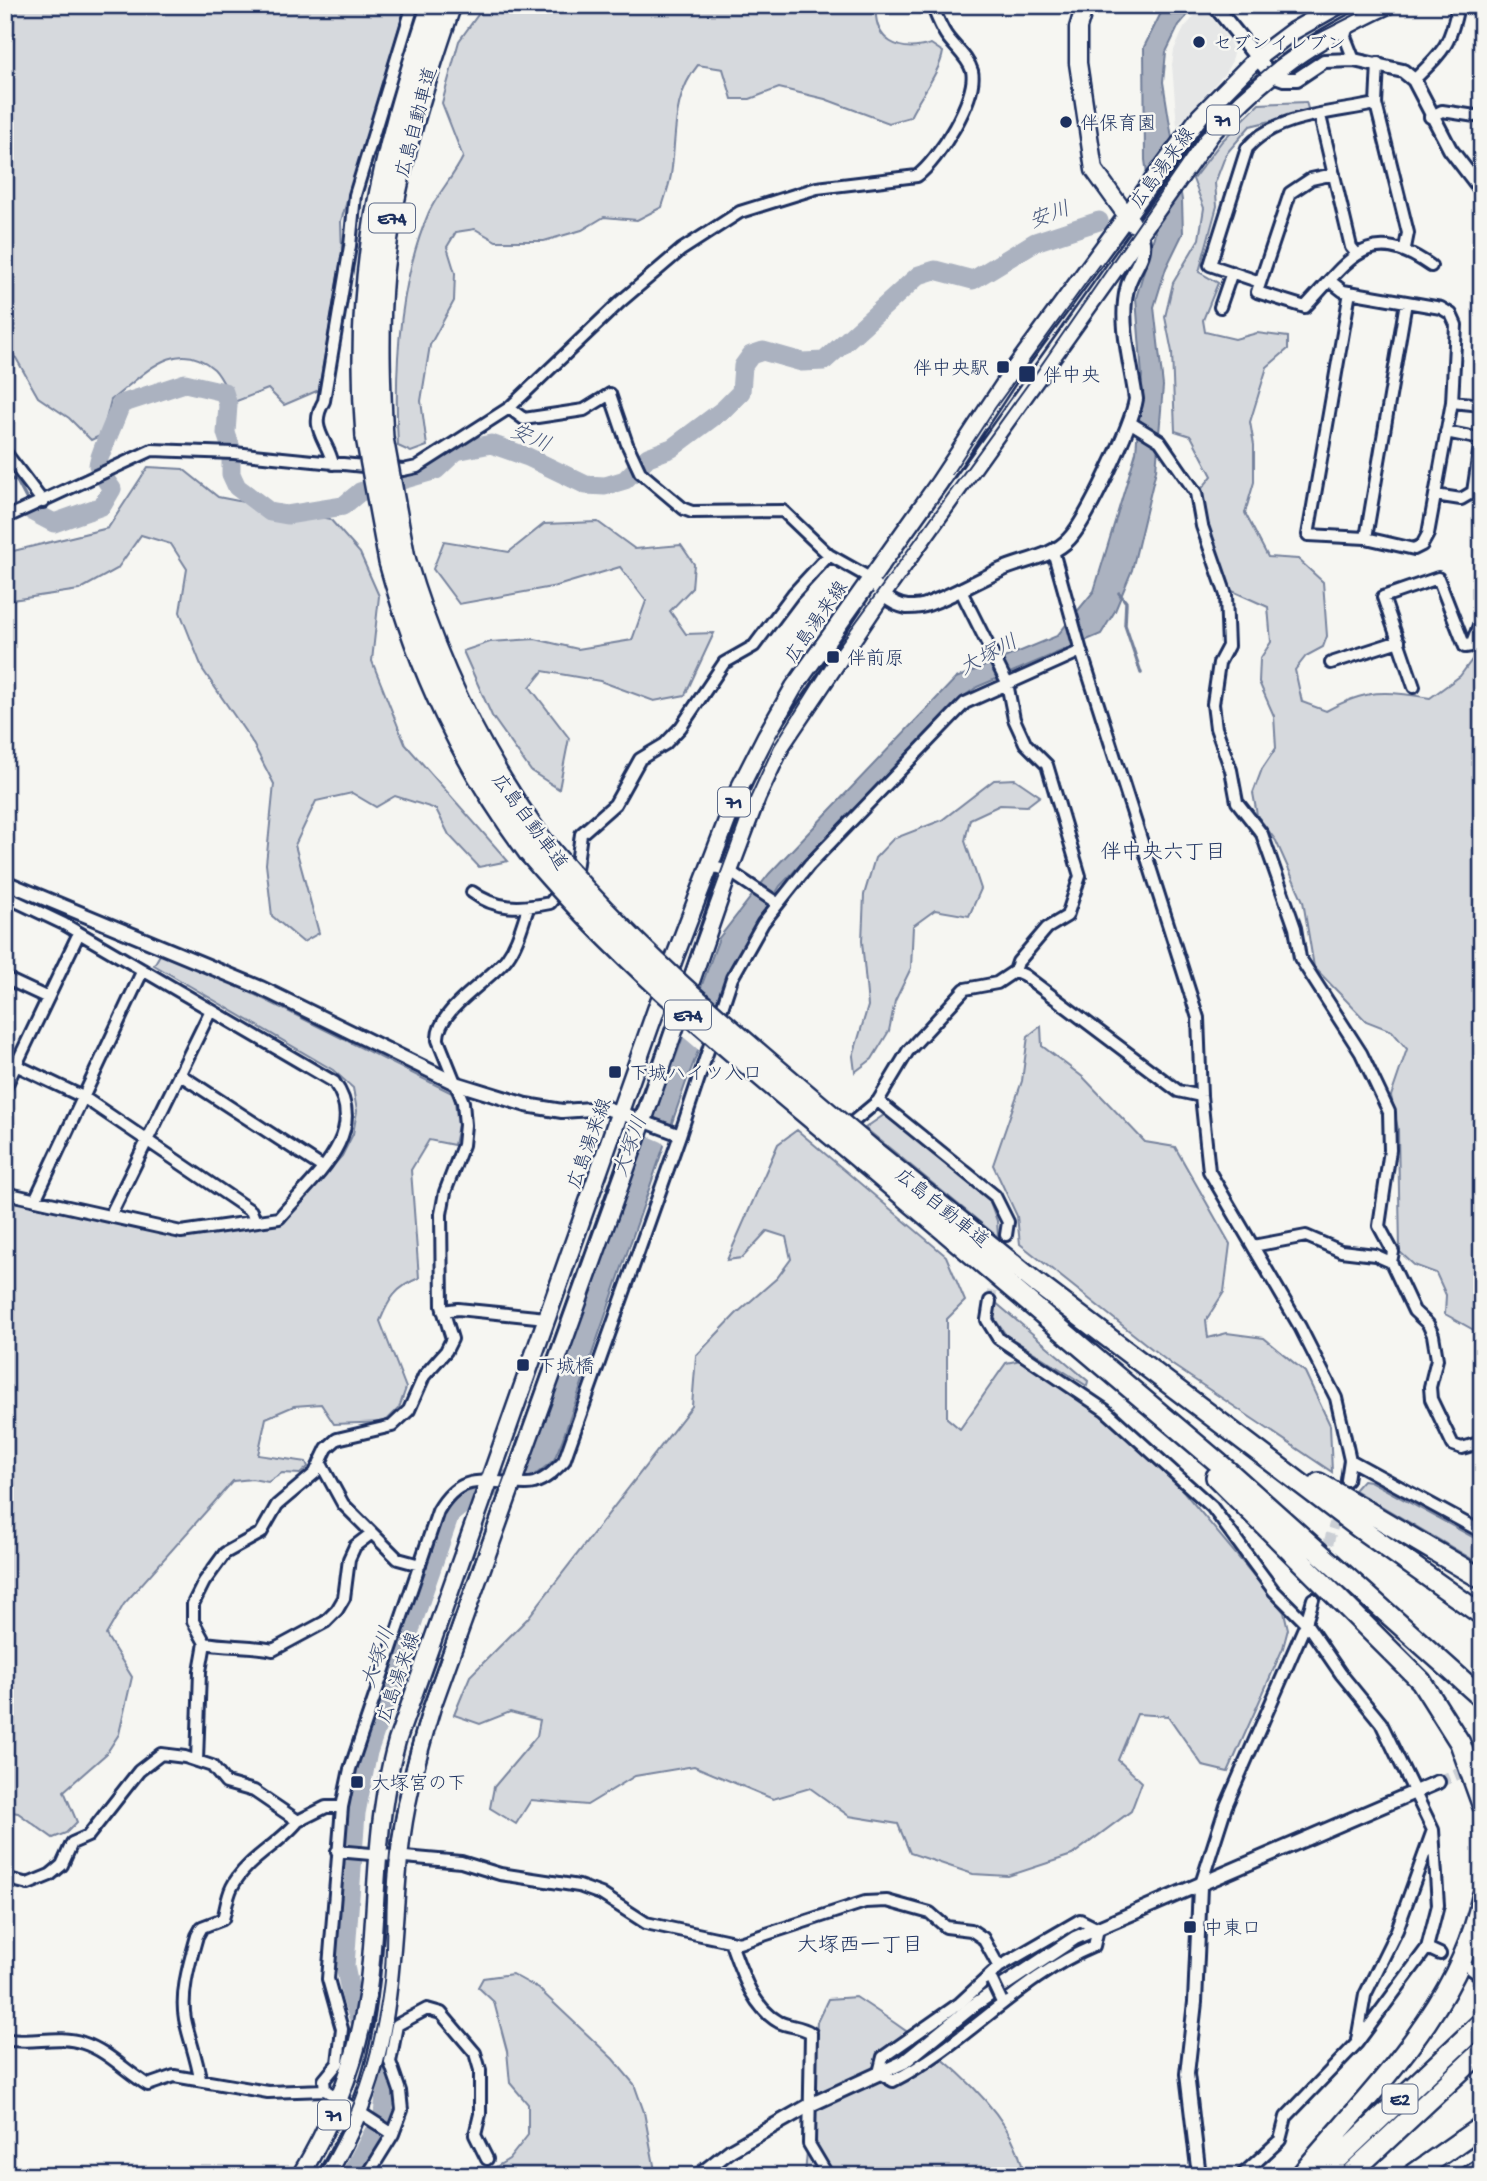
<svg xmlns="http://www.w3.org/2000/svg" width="1487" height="2181" font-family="'Gochi Hand','Klee One',sans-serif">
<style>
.built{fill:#e6e7e7}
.green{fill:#d6d9dd;stroke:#78849e;stroke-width:2}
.water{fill:#abb2c0;stroke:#717e99;stroke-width:2}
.pier{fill:#f6f6f2}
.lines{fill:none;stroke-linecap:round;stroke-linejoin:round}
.stream{stroke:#717e99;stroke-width:3.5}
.river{stroke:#abb2c0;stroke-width:19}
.minor-tunnel{stroke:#caced4;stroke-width:10;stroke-dasharray:10 5;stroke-linecap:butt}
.tertiary-tunnel{stroke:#caced4;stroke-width:12;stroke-dasharray:12 6;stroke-linecap:butt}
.minor-casing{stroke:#1b2f5e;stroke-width:16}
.tertiary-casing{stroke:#1b2f5e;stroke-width:18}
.primary-casing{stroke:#1b2f5e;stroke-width:21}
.motorway-casing{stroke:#1b2f5e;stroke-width:24}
.minor{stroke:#f6f6f2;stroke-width:10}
.tertiary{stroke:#f6f6f2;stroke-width:12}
.primary{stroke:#f6f6f2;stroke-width:16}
.motorway{stroke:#f6f6f2;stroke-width:19}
.tram{stroke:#1b2f5e;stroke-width:2}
.minor-bridge-casing{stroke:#1b2f5e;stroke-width:16;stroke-linecap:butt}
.motorway-bridge-casing{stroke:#1b2f5e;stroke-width:24;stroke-linecap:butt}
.minor-bridge{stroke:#f6f6f2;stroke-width:10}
.motorway-bridge{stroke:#f6f6f2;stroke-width:19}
.poi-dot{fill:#1b2f5e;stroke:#f6f6f2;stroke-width:2.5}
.labels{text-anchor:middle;stroke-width:5;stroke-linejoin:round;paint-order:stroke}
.shield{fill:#f6f6f2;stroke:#5d6b8a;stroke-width:2}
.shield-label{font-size:18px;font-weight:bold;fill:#1b2f5e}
.poi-label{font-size:19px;fill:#1b2f5e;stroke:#f6f6f2;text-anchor:start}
.street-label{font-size:19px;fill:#1b2f5e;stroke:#f6f6f2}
.water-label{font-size:21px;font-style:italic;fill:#46567b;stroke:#f6f6f2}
.neighbourhood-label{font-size:21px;fill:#1b2f5e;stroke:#f6f6f2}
</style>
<rect width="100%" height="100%" fill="#f6f6f2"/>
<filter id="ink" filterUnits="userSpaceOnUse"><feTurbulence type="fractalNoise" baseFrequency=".0143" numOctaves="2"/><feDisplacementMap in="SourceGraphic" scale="14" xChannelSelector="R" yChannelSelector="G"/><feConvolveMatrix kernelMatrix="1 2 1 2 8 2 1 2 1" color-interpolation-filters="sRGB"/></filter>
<g filter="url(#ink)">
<path class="built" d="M1203,6L1229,40L1233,51L1232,61L1225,73L1177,126L1172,65L1174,50L1184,28Z"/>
<path class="green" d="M5,5H406L341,221L342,253L319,390L284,405L268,389L234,402C228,393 222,377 214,369C175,334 141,378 111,400L102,435L91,440L69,418L38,397L16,358L5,352Z
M485,5H876C873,41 899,54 931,44L943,52C940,72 920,96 910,117L889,123L825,99L779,88L750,99H732L723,69L698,65C671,98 677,135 671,175C669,186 665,197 662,207L637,220L604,217L582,230L544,241H496L475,229L456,232L447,247L455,273L454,301L430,345L421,401L427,446L411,452L398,446C394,369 398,284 429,212C438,193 454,176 463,157L442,103L459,41Z
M1306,102L1309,112L1250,126L1226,154L1215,183L1217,206L1199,272L1218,283L1203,320L1205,332L1235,339L1257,333L1288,337V349L1267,367L1250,422L1254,445V482L1245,513L1268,557L1298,559L1323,582L1327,636L1323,647L1306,656L1295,670L1302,702L1326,711C1366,689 1386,690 1430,698L1460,676L1482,646V1347L1479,1333L1445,1314L1446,1295L1436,1273L1414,1265L1400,1252L1398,1129L1391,1096L1407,1049L1392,1031L1366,1021L1314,967L1303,901L1276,841L1257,815L1253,793L1262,769L1276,748L1274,716L1259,682L1260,659L1271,642L1268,607L1230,590L1212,548L1199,492L1212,476L1191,436L1175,431L1172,352L1165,317L1173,283L1199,239L1204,208L1193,179L1222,141L1259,104Z
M148,467L183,469L218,497L330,519L360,553L379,596L372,661L405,744L508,861L479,867L449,835L436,809L395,796L376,807L352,793L316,801L295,845L319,933L303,942L272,916L266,864L274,784L251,740L203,670L180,612L187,569L171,544L141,535L117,569L79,590L5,601V553L108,528Z
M598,522L635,549L681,545L694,564L692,588L670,611L686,634L714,633L685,695L654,701L600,681L543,671L530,687L569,738L559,789L531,771L492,716L463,651L490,642L535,639L578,649L632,640L646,601L620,567L557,586L459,604L433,569L444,541L509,552L544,524Z
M1015,779L1040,796L1027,806L1000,805L970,819L965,841L981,889L969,916L935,910L913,926L911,968L895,1001L889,1031L872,1059L855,1072L853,1056L868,1006L862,941L864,895L875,858L893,839L942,820L994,780Z
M161,953L233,984L454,1094L458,1125L454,1145L429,1140L411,1170L419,1278C396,1287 389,1299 380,1321L406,1388L399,1408L385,1422L334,1424L321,1404L294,1406L266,1418L258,1455L306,1462L308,1467L300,1474L282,1473L268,1482L252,1479L233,1481L124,1604L106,1635L132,1677L119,1734L106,1754L64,1791L77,1822L66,1833L53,1838L18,1813L5,1811V1198L180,1237L282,1222L342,1156L353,1134L357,1111L353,1088L333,1070L154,965Z
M1041,1026L1042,1046L1084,1078L1145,1142L1175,1147L1230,1244L1224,1292L1206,1320L1208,1338L1227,1333L1264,1338L1305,1372L1330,1425L1332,1472L1171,1364L1020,1244L1017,1216L993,1165L1022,1081L1028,1036Z
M884,1115L892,1119L989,1199L997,1221L998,1237L865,1128Z
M797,1130L946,1256L965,1301L947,1319V1418L960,1429L1006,1363L1021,1360L1100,1412L1184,1492L1284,1612L1288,1629L1283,1648L1228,1772L1203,1766L1168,1716L1137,1714L1118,1760L1142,1782L1131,1811L1072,1855L1008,1876L973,1874L910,1853L898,1824L849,1816L810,1788L773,1799L694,1766L635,1776L587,1805L531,1800L516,1824L490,1808L494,1787L537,1736L540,1720L510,1712L480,1724L454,1715L470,1676L527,1619L692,1406L696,1356L736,1314L777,1278L791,1259L786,1237L767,1231L742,1258L727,1260L778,1144Z
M995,1302L1088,1381L1087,1386L1006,1335L994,1318Z
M1363,1480L1370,1481L1482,1542V1565L1354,1490Z
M512,1974L539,1989L613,2059L634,2084L644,2112L656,2176H481L509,2159L528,2135V2104L510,2083L507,2051L494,2002L478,1987L483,1978Z
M856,1997C914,2035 1015,2102 1024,2176H805L817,2022L828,1999Z"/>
<path class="water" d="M1165,5H1196L1179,25L1166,52L1163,82L1182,200L1183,233L1166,268L1154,307L1163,386L1156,470L1132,570L1115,611L1101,634L977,687L955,703L780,886L730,968L685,1085L562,1441L554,1460L535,1475L534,1445L719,938L769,874L956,678L1057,636L1094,591L1136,452L1142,376L1136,298L1155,233L1145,160L1144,47Z"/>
<path class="pier" d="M694,994L716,1012L701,1052L680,1034Z
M650,1113L653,1120L668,1126L675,1124L667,1148L662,1142L646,1135Z"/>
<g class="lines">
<path class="stream" d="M5,477L17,481L28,502
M5,525L33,511
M1119,593L1126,602L1125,625L1141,673"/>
<path class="river" d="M33,512L54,523L102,506L112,489C108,483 100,473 98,465C97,460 118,414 121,404L185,383L224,392L228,405L226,433L231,448V474L237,487L270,512L287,515L343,506L360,492L436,470L456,451L491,444L528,457L586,485L605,486L625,480L648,457L672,448L724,409L741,392L743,366L751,355L763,351L802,362L824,361L919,275L935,270L973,280L1035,242L1099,221
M350,2176L383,2115L385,2095L351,1996L345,1966L356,1813L368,1752L450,1515C477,1488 537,1476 549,1440"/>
<path class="minor-tunnel" d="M990,1301L997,1271
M1324,1558L1347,1480"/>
<path class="tertiary-tunnel" d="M1438,1782L1482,1764"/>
<g class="minor-casing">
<path id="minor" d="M1348,24L1345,37L1354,60
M1378,63L1376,104L1408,233L1405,248
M1414,80C1443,51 1450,47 1458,5
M1320,116L1351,247L1357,254
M1430,117L1442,111L1482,117
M1334,174L1311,179L1290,193L1257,292L1305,307C1348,262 1368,221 1431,266
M1330,281L1343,291L1441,308L1451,314L1456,325L1452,402L1428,534L1422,545L1414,549L1366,538L1308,535L1350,292
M1260,282L1210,265L1247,148C1276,114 1335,113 1376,104
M1220,307L1232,272
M1452,402L1482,405
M509,408L524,419L584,410L610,394L627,444L640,472L684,509L692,512L783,511L829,555L870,578
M1131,423L1160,441L1196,493L1202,526L1226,595L1228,646L1219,663L1213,704L1216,728L1231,770L1237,802L1262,834L1295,928L1300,958L1361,1053L1389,1112L1390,1150L1379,1226L1393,1252L1391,1262
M5,452L43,502
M333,464C327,438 308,429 324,401L350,246L355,195L413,5
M1435,495L1461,499L1473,492L1481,439L1446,432
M5,518L152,450L234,453L403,470L417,467L509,408L620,302L681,250L740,212L817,188L917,176C938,161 978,97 972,71C968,57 954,47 946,35C940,26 936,15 932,5
M1366,538L1406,302
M1053,551L1081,651L1198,1018L1201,1096L1209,1171L1300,1327L1336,1398L1350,1460L1347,1480
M960,589L1007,683L1014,719L1025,743L1047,765L1080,876L1067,916L1047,928L1018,962L1015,971
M1331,663L1399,641
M1414,687L1383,597L1438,578L1465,647L1471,646L1482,618
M710,866L729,871L777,903
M572,875L576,870L581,834L615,804L640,759L665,744L681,727L724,663L754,646L793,594L829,555
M472,892C496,910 521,909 550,903L562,888
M5,896L64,924L334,1082C372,1133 310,1181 279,1218L181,1232L5,1193
M5,978L48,998
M5,1060L83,1097L251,1211L255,1221
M179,1074L322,1167
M5,1088L79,933
M878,1101L995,1196L1008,1222L1006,1235
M643,1121L680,1135
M854,1121L878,1101L908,1051L965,989L997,983L1015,971L1024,975L1178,1091L1201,1096
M35,1200L143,970
M110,1216L211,1010
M1253,1246L1306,1236L1341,1251L1375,1255L1391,1262L1414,1311L1428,1324L1433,1335L1437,1359L1430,1387L1431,1399L1453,1445L1462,1448L1482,1442
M990,1301L987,1320L998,1338L1105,1410L1212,1507L1274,1591L1306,1623L1341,1674L1381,1723L1433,1830L1438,1905L1427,1948L1357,2043L1286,2117L1280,2140L1241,2176
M443,1311L458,1309L546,1318
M1350,1460L1482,1532
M320,1462L343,1504L398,1559L420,1565
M205,1643C228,1647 250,1645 273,1650L325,1622L337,1610L344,1598L349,1559L355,1546L372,1533
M197,1761L200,1671L205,1643L193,1621V1604L204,1582L225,1553L261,1533L277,1505L315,1473L327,1448L337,1439L392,1426L409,1410L424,1376L446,1351L452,1339L442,1306L441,1214L445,1192L463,1145L465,1125L463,1102L438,1040C436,1010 490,981 507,958C518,943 522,925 528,908
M337,1851L461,1862L500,1874L579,1886L601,1894L646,1923L739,1943L865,1902L887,1901L930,1913L946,1927L971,1930L983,1938L999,1967
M5,1878L28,1884L50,1875L62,1865L72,1843L88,1836L139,1771L161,1754L185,1757L212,1766L226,1783L254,1791L298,1821L326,1807H342
M1200,1887L1226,1806L1306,1623L1313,1599
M1080,1920L1098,1929L1094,1946C1019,1977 965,2045 893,2081L879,2073L883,2057L960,2003L999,1967Z
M730,1941C740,1967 751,2007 779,2022C789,2027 801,2026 811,2033L809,2144L828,2176
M1427,1948L1440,1954
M1471,1969L1482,1977
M5,2039C31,2045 57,2034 83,2043C108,2051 125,2071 148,2085L174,2076L268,2092L325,2090
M1357,2040L1365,1995L1397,1930L1432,1833
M200,2079C197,2058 189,2039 185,2019C180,1992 190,1961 197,1936L202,1927L223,1919C226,1909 227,1897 232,1887C246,1859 279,1845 298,1821
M393,2134L325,2090L324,2080L338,2063L342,2029L328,1979L342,1807L350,1769L438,1511C458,1476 478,1481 513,1483C520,1484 528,1485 534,1483C547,1479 555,1470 564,1461L680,1135L732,978L763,923L809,865L965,703L1081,651
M1199,2174L1215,2176
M367,2176L393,2134L402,2110L400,2091L390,2062L397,2025L427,2009L441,2013L475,2053L480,2070V2114L475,2135L487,2159
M1440,2176L1482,2147"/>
</g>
<g class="tertiary-casing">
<path id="tertiary" d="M1214,5L1270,74L1284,79H1297L1324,61L1354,60L1403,71L1414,80L1450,149L1482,191
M870,578C880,592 889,604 907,607C913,607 922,607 928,604C953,595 977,581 1001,570C1023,560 1053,557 1069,539C1087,520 1132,425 1136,399C1131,364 1119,323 1127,289C1131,268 1151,255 1140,233
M5,882L261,988L455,1083L526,1105L562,1111L606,1108L643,1121
M698,2176L731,2150L810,2105L904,2062L974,2005L1075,1938L1438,1782
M1199,2176L1187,2074L1195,2002L1200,1887"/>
</g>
<g class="primary-casing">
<path id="primary" d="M1085,5L1078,28V63L1094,170L1132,223
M300,2176C337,2115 361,2052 369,1981C378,1899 374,1822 397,1741L674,959L739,789L766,736L794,687L939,483L1013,371L1200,116L1257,58L1293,31L1339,5
M326,2176C393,2065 388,1980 399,1858C404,1806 417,1757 432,1707L643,1121L729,871L757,797L782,744L882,595L1211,134C1266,72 1313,40 1388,5"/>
</g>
<g class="motorway-casing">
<path id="motorway" d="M366,437C353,274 381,158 432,5
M383,438C380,383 378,329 383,273C393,181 421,92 451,5
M405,558C435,661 478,753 542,840
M389,562C419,671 461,761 529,853
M870,1148L1035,1282L1358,1527L1482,1615
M862,1161L1228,1471L1482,1698
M1216,1477L1421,1681L1460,1743L1482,1804
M1319,1483L1482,1579
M1300,2176C1370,2092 1460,2008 1482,1897
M1319,2176L1482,2022
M1348,2176L1482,2051
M1411,2176L1482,2126"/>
</g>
<use href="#minor" class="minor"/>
<use href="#tertiary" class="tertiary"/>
<use href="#primary" class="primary"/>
<use href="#motorway" class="motorway"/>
<path class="tram" d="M952,474L995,408L1099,265
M317,2176C354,2118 376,2050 384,1981C388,1946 385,1910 388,1875C392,1818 405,1763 422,1709L685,971L741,818L774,746L825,665L1033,377L1200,135L1235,96L1275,61L1305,40L1374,5"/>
<g class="minor-bridge-casing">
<path id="minor-bridge" d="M992,1981L1001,2000"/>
</g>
<g class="motorway-bridge-casing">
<path id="motorway-bridge" d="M366,437L389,562
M383,438L405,558
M542,840C638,957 755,1050 870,1148
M529,853C627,970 746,1063 862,1161"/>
</g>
<use href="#minor-bridge" class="minor-bridge"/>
<use href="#motorway-bridge" class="motorway-bridge"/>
</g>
</g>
<g class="poi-dot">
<circle cx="1199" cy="42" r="7"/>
<circle cx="1066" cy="122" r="7"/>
<rect x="996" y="360" width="14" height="14" rx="3.5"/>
<rect x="1018" y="365" width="18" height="18" rx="3.5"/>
<rect x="826" y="650" width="14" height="14" rx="3.5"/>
<rect x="608" y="1065" width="14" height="14" rx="3.5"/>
<rect x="516" y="1358" width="14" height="14" rx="3.5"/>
<rect x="350" y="1775" width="14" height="14" rx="3.5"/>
<rect x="1183" y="1920" width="14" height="14" rx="3.5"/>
</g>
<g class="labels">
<g class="shield">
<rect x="1207" y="105.5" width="32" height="29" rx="5"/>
<rect x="369" y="203.5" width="46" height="29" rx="5"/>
<rect x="718" y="787.5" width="32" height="29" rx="5"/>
<rect x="665" y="1000.5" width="46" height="29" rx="5"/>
<rect x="1382.5" y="2084.5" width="35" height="29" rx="5"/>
<rect x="318" y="2100.5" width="32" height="29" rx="5"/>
</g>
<g class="shield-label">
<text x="1223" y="126">71</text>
<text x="392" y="224">E74</text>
<text x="734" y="808">71</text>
<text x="688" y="1021">E74</text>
<text x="1400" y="2105">E2</text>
<text x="334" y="2121">71</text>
</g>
<g class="poi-label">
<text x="1213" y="49">セブンイレブン</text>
<text x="1080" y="129">伴保育園</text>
<text x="989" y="374" text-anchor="end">伴中央駅</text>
<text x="1043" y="381">伴中央</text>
<text x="847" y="664">伴前原</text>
<text x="629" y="1079">下城ハイツ入口</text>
<text x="537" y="1372">下城橋</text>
<text x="371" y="1789">大塚宮の下</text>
<text x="1204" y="1934">中東口</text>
</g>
<g class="street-label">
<text transform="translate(415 122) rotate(-75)" y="7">広島自動車道</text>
<text transform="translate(1161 167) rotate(-54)" y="7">広島湯来線</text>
<text transform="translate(815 621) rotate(-55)" y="7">広島湯来線</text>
<text transform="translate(531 821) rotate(54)" y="7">広島自動車道</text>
<text transform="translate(588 1143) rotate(-70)" y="7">広島湯来線</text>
<text transform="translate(943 1207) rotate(39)" y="7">広島自動車道</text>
<text transform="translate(397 1677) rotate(-71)" y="7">広島湯来線</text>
</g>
<g class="water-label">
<text transform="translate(1049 214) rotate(-20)" y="7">安川</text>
<text transform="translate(531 437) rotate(23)" y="7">安川</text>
<text transform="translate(988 654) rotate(-28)" y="7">大塚川</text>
<text transform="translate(629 1146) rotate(-70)" y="7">大塚川</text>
<text transform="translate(377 1657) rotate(-71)" y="7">大塚川</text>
</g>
<g class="neighbourhood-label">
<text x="1163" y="858">伴中央六丁目</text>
<text x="860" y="1951">大塚西一丁目</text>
</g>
</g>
<rect width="1487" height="2181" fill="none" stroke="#f6f6f2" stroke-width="28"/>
<rect x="14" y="14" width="1459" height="2153" fill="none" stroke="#1b2f5e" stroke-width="2.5" filter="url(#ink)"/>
</svg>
